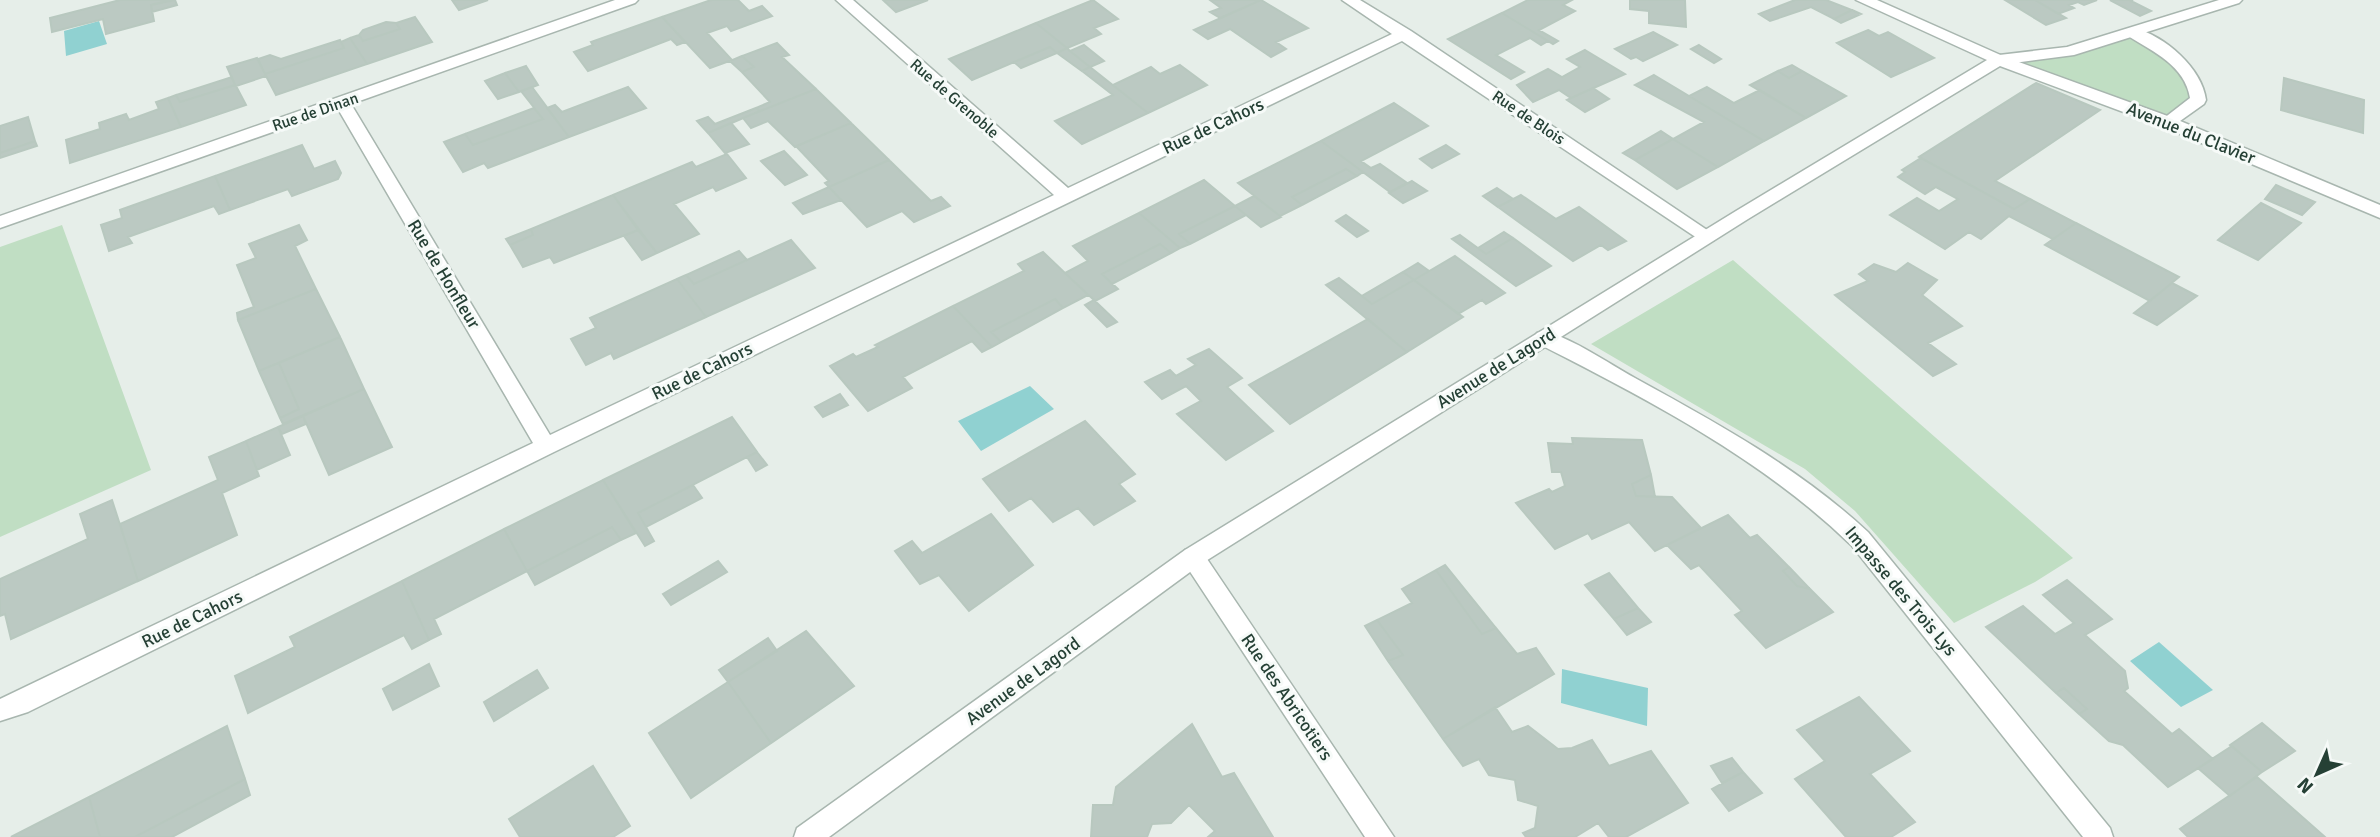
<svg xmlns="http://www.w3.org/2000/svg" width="2380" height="837" font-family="Signika,sans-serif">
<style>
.green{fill:#c0dec3}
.water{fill:#90d1d1}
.building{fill:#bbc9c2;stroke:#b8c8bf;stroke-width:2}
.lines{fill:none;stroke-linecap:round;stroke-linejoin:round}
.service-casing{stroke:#a8b6af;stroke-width:3}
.minor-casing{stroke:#a8b6af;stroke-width:3}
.tertiary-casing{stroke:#a8b6af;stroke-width:3}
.service{fill:#fff;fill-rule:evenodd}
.minor{fill:#fff;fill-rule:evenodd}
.tertiary{fill:#fff;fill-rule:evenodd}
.labels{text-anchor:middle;stroke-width:6;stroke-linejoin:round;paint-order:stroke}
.far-street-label{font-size:16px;fill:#254035;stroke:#f6faf8}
.street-label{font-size:18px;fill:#254035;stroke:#f6faf8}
</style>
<rect width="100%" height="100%" fill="#e6eee9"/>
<path class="green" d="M2134,33L2170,55L2198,100L2167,122L1999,60L2068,52Z
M62,225L151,470L0,537V247Z
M1733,260L2073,558L2035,582L1954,623L1855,511L1805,469L1591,344Z"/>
<path class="water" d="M99,21L107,44L66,56L64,31Z
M1030,386L1054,409L981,451L958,421Z
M2159,642L2213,690L2181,707L2130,661Z
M1562,669L1648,688L1647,726L1561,703Z"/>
<path class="building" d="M120,0H170L151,5L154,21L106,34L103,19L52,32L50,18Z
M175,0L177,5L152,12L151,5Z
M452,0H488L459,10Z
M711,0H738L749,11L762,6L772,16L731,31L727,26L707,33L732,60L710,68L662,17Z
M883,0H928L896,12Z
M1093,0L1118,19L1094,28L1101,34L1067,48L1036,23Z
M1210,0H1261L1220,18L1210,12L1221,8Z
M1261,0L1308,28L1276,42L1286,49L1271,57L1230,29L1208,39L1194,30Z
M1528,0H1572L1563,5L1575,11L1539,30L1558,41L1553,44L1502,13Z
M1630,0H1685L1686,27L1649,23V11L1630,9Z
M1795,0H1826L1852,10L1834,19L1811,7L1770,21L1759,14Z
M2005,0H2035L2066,18L2046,25Z
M2035,0H2097L2084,5L2078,2L2069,5L2074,8L2058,14Z
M2110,0H2133L2131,1L2151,11L2140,16Z
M1852,10L1861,14L1841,23L1834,19Z
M1502,13L1548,41L1541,45L1530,38L1496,55L1524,72L1511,79L1448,39Z
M415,17L432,42L367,64L350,38L359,35L363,41L400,29L396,23Z
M662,17L685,42L677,45L671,39L588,71L574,52L593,45L591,42Z
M386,22L396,23L400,29L363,41L359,35L363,30Z
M1036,23L1067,48L1057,53L1050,47L972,80L949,59Z
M1868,30L1879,36L1888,32L1934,58L1891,77L1837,43Z
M1653,32L1677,45L1643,61L1636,57L1631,59L1615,49Z
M350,38L367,64L276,95L265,74L344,48L341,42Z
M340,40L344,48L265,74L258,59L270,55L281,59Z
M777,43L789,55L782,57L816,89L760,111L756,108L770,102L742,72L754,67L742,56Z
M1084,45L1104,61L1090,67L1070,51Z
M1699,45L1721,59L1714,63L1691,49Z
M1050,47L1057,53L1021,68L1014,62Z
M1067,48L1070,51L1090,67L1082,71L1057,53Z
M1585,50L1625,74L1571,98L1559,90L1533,102L1517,85L1548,69L1562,77L1580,67L1567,59Z
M742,56L754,67L742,72L730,61Z
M257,58L266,76L236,86L246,105L181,127L168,98L176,95L180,102L235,85L227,67Z
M1180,65L1207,85L1148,113L1113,85L1151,67L1160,74Z
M1792,65L1802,71L1789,78L1778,71Z
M526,66L538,85L519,92L505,73Z
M1090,67L1148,113L1082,144L1055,121L1113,95L1082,71Z
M1778,71L1789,78L1802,71L1846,96L1806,118L1750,85Z
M505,73L519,92L498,99L485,81Z
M1654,75L1764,141L1718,167L1673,139L1704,122L1635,85Z
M232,77L235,85L180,102L176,95Z
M2284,78L2364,100L2363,133L2281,110Z
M2036,83L2100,110L1995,181L2030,199L2014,209L1919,157Z
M532,87L569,137L488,168L484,163L463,172L444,142L465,134L473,145L543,119L521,91Z
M628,87L646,108L569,137L547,108L555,105L562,112Z
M1707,87L1734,103L1760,90L1806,118L1764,141L1689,96Z
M1593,88L1609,99L1585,112L1567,100Z
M816,89L851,123L795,147L768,121L751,128L743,118Z
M168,98L181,127L70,163L66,140L100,129L99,123L126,114L129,120L159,109L156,102Z
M1394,103L1428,126L1361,161L1371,168L1380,164L1407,183L1390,192L1321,141Z
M534,108L543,119L473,145L465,134Z
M756,108L760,111L708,133L697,121L708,117L715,124Z
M28,117L35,141L0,153V126Z
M731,123L749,144L725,153L708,133Z
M851,123L889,160L829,187L825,183L829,181L796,146Z
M1661,131L1673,139L1635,160L1623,153Z
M1673,139L1718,167L1677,189L1635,160Z
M35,141L37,146L0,158V153Z
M1321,141L1363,172L1357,176L1346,169L1292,197L1302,205L1280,216L1238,183Z
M302,145L314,169L335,161L341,173L338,179L292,196L288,189L230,210L215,176Z
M1446,145L1459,154L1432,168L1420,159Z
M784,151L807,175L785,185L761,161Z
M727,154L746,178L716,191L713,187L674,204L699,234L657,253L613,195L692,162L696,167Z
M1921,158L2014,209L2030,199L2076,223L2053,239L2009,216L1981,239L1969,232L1945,249L1890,215L1917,198L1939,211L1958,199L1936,187L1925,194L1898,177L1905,172L1902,170Z
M889,160L931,201L941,197L950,206L914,222L902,211L867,227L829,187Z
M1346,169L1357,176L1302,205L1292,197Z
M215,176L230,210L219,214L214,206L128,237L132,243L109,251L101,225L122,218L120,210Z
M1204,180L1235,206L1179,234L1190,244L1180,248L1139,213Z
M1412,181L1427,191L1403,203L1389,193Z
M2276,185L2315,202L2302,215L2265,199Z
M829,187L841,200L803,214L793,203Z
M1497,188L1513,199L1498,207L1483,196Z
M613,195L638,230L554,263L550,257L523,267L510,245L533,235L531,229Z
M1521,195L1556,219L1579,207L1626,241L1608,250L1601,245L1573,261L1498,207Z
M1254,196L1280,216L1281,217L1261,227L1235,206Z
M2261,203L2301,223L2258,260L2218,240Z
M1235,206L1246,215L1190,244L1179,234Z
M1139,213L1180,248L1171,253L1160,244L1102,274L1118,289L1095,301L1065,273L1088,261L1073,246Z
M1346,215L1368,231L1357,237L1336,221Z
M2076,223L2179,277L2150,301L2045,245Z
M299,225L307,240L295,246L316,289L238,320L237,313L254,307L237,265L256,258L249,244Z
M531,229L533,235L510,245L506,239Z
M638,230L657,253L642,260L624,236Z
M1504,232L1513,238L1486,254L1478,248Z
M1460,235L1486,254L1513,238L1551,266L1516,286L1452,239Z
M791,240L815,268L706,317L677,279L686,275L694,284Z
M1160,244L1171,253L1112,284L1102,274Z
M739,251L747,260L694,284L686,275Z
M1043,252L1088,295L1063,308L1055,299L991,332L1001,342L992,347L953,306L1024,271L1018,264Z
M1455,256L1505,293L1486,304L1482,300L1458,314L1414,280Z
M1418,263L1429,271L1414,280L1403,272Z
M1908,263L1937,280L1922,295L1962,326L1928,343L1956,364L1933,376L1835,295L1868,281L1859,274L1874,264L1896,272Z
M1403,272L1414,280L1372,304L1362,296Z
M1339,278L1372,304L1414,280L1463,317L1407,352L1326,285Z
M677,279L706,317L614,359L611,353L586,365L571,339L596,328L590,318Z
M2172,283L2197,296L2157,325L2134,313Z
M316,289L340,337L259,371L238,320Z
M1055,299L1063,308L1001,342L991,332Z
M1094,300L1095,301L1117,322L1107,327L1085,305Z
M953,306L992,347L982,352L972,341L903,377L912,388L868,411L830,366L853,354L856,357L878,347L875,345Z
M1368,319L1407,352L1290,424L1249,385Z
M340,337L364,389L283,424L280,418L299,409L279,363Z
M1209,349L1242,378L1227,387L1273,431L1226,460L1177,414L1201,401L1186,386L1162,399L1145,382L1170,370L1176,376L1196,365L1188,359Z
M279,363L299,409L280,418L259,371Z
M364,389L392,447L329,475L303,416Z
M840,394L848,405L823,417L815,407Z
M303,416L306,424L282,434L278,427Z
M732,417L757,452L638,513L654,541L645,546L603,480Z
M1085,421L1135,474L1119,484L1135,501L1094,525L1078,508L1053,522L1031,498L1009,511L983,479Z
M278,427L290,455L257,470L246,441Z
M1572,438L1642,440L1651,475L1632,484L1636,496L1672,497L1701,528L1655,551L1629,522L1592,539L1588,533L1555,549L1516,503L1549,489L1552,492L1565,486L1561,472H1552L1548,443L1573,444Z
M246,441L259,476L222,493L237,535L138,581L120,524L218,480L209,457Z
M757,452L767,465L756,471L747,457Z
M1651,475L1655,497L1636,496L1632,484Z
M603,480L636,533L621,540L612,527L527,571L504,529Z
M693,485L702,498L646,527L638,513Z
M112,500L138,581L11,639L5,614L0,616V579L88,539L80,514Z
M991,514L1033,565L969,611L939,575L920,584L895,551L912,541L922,553Z
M1728,515L1750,538L1757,535L1789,567L1783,571L1797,586L1810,589L1833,612L1766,648L1735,615L1742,611L1699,565L1691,569L1667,545Z
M612,527L621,540L535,585L527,571Z
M504,529L527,571L434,619L441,634L429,640L402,581Z
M718,561L727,572L671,605L663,594Z
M1445,565L1496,628L1482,634L1436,570Z
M1789,567L1810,589L1797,586L1783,571Z
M1436,570L1482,634L1496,628L1517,654L1536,648L1554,674L1443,739L1388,661L1403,655L1377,620L1412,603L1402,589Z
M1609,573L1638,608L1614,619L1585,585Z
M2067,580L2112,619L2085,635L2125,671L2128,688L2124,691L2172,734L2179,729L2213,759L2168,787L2123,745L2109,741L2079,714L2087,709L2064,688L2056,693L1986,627L2023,606L2055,634L2074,623L2043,595Z
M402,581L429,640L412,649L404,635L248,713L235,676L295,647L290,637Z
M1638,608L1651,622L1627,635L1614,619Z
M1377,620L1403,655L1388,661L1365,626Z
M806,631L854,686L771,743L728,682Z
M768,638L777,651L728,682L719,670Z
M429,664L439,686L393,710L383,689Z
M537,670L548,688L494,721L484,702Z
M728,682L771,743L691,798L649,733Z
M2064,688L2087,709L2079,714L2056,693Z
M1859,697L1910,751L1870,774L1915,822L1891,837H1846L1795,779L1825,761L1797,730Z
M1495,707L1512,732L1528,726L1558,749L1572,748L1592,740L1609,766L1651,751L1688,803L1626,837H1609L1598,823L1575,837H1526L1523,833L1535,828L1538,806L1518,800L1515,780L1489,775L1479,759L1463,766L1443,739Z
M2262,723L2295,751L2262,772L2230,745Z
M1192,724L1222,777L1234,773L1273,837H1208L1215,831L1189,805L1171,823L1152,824L1147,837H1091L1093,805H1113L1116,787Z
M227,726L245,779L135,837H100L89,797Z
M2232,746L2262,772L2230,796L2198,768Z
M1732,758L1743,772L1722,783L1711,766Z
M593,766L630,826L613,837H520L509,819Z
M1743,772L1762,793L1729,811L1712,789Z
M2257,777L2325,837H2188L2180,829Z
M245,779L250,795L172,837H135Z
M89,797L100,837H11Z"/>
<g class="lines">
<g class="service-casing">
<path id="service" d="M2134,28C2165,36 2202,68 2206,100L2204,104L2173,126L2167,127L2159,122L2190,98C2185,66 2154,52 2128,36L2126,33L2128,30Z"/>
</g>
<g class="minor-casing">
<path id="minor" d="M615,0H638L635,3L351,104L550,435L1054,195L836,0H853L1068,188L1392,34L1342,0H1360L1411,31L1716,236L1714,240H1700L1402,41L554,452L28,712L0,721V699L533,443L338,109L0,228V216Z
M2219,0H2242L2239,3L2074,55L1999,65L1991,60L1999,55L2067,47Z
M1544,331C1576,340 1606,362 1635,378C1717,423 1799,468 1868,532L2110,828L2113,837H2083L1852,546C1763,459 1647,399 1537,343L1534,338L1537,333Z
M1193,548L1201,550L1394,837H1365L1185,564L1182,557L1185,550Z"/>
</g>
<g class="tertiary-casing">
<path id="tertiary" d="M1856,0H1877L2005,57L2173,118L2380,205V218L2161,126L2000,66L1748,219L1201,564L829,837H794L797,828L1185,550L1736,211L1987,60Z"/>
</g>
<use href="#service" class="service"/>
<use href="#minor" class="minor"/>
<use href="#tertiary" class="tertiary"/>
</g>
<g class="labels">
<g class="far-street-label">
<text transform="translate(955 98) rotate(41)" y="6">Rue de Grenoble</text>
<text transform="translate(315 111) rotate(-19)" y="6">Rue de Dinan</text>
<text transform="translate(1529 117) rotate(34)" y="6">Rue de Blois</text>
</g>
<g class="street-label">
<text transform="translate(1213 126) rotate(-25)" y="6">Rue de Cahors</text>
<text transform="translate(2191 133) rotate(22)" y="6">Avenue du Clavier</text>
<text transform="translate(444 274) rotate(59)" y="6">Rue de Honfleur</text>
<text transform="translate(1496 368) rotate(-32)" y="6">Avenue de Lagord</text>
<text transform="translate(702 371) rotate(-26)" y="6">Rue de Cahors</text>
<text transform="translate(1901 591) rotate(50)" y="6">Impasse des Trois Lys</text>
<text transform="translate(192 619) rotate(-26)" y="6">Rue de Cahors</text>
<text transform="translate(1023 681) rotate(-36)" y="6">Avenue de Lagord</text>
<text transform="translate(1287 697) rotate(56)" y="6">Rue des Abricotiers</text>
</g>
</g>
<g transform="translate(2317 774) rotate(225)" stroke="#f6faf8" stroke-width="5" paint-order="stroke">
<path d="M0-5L12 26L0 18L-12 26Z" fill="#254035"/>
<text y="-10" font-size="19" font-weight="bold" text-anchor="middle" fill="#254035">N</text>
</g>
</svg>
